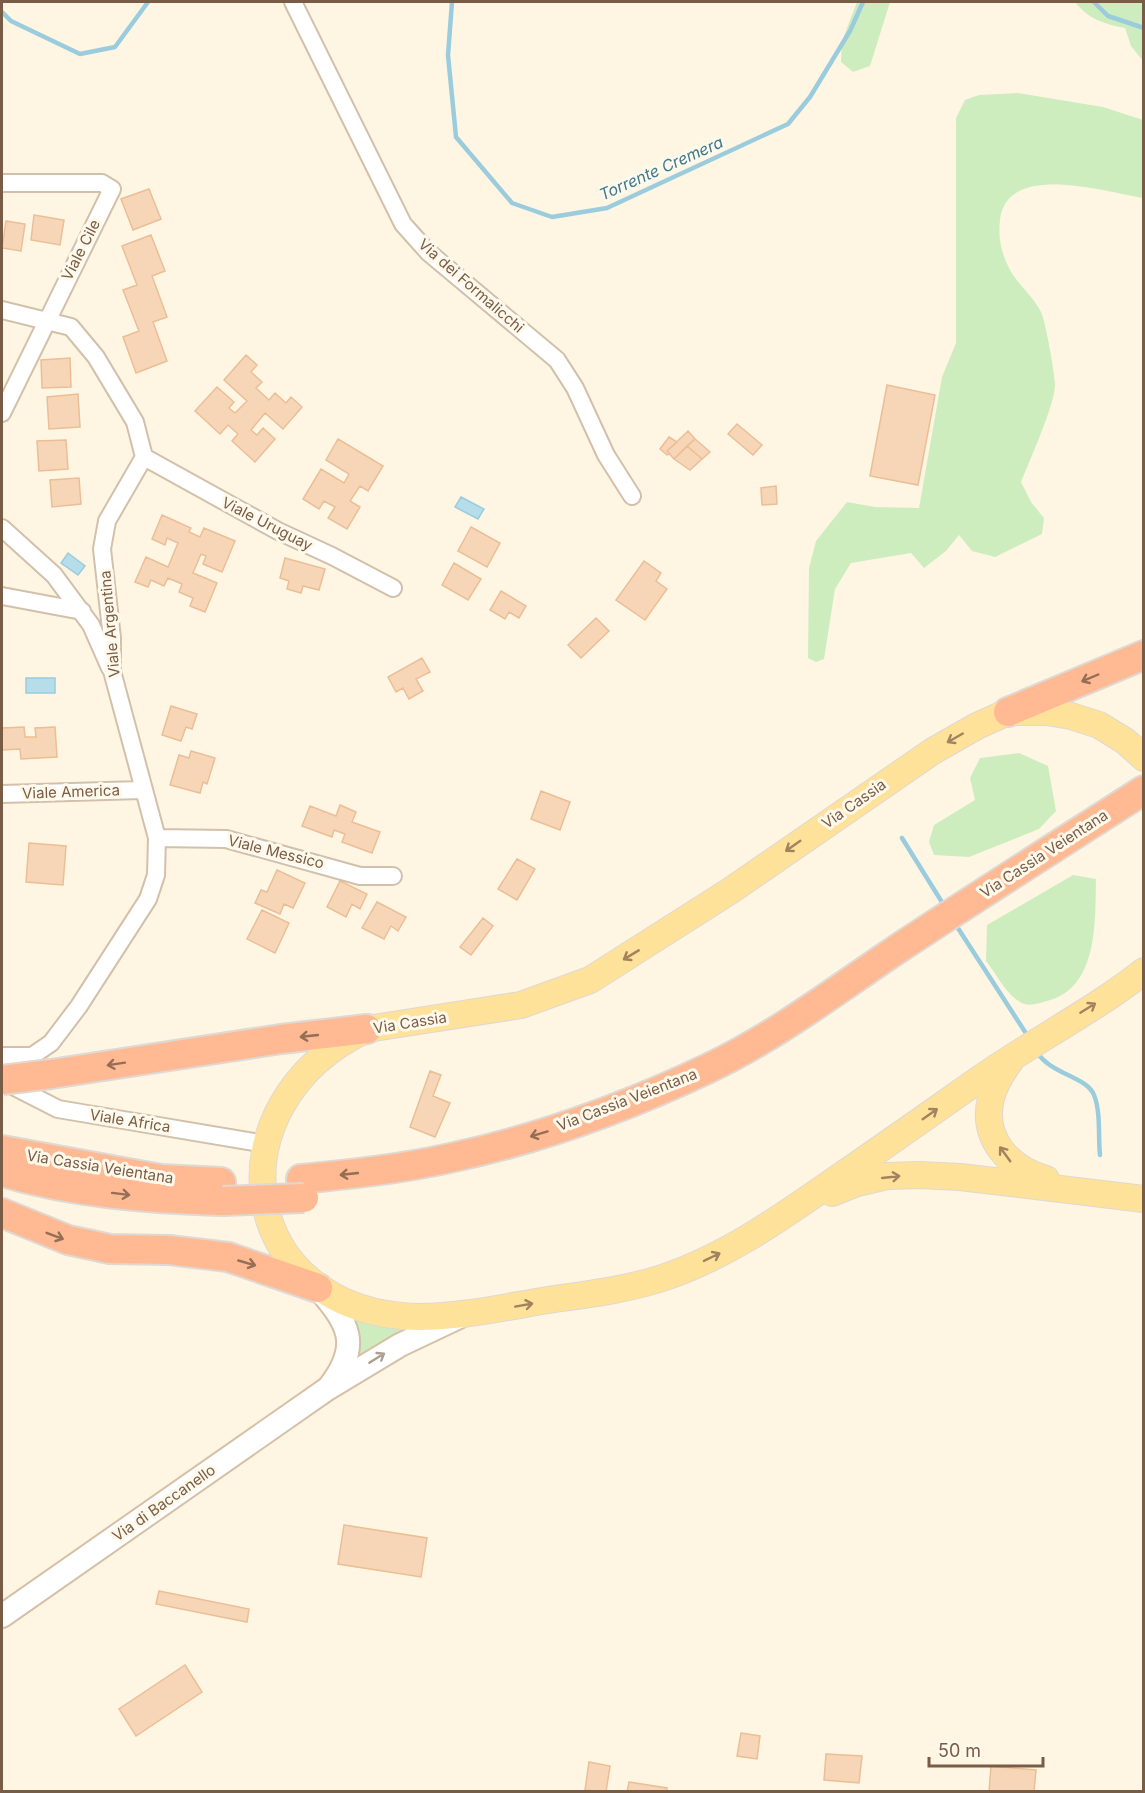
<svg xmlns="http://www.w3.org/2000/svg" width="1145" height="1793" font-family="Inter,sans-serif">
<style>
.green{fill:#ceedbf}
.water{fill:#b5ddea;stroke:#9accdd;stroke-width:1.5}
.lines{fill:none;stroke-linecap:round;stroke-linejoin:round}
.stream{stroke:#9accdd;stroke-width:4.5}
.building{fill:#f7d6b7;stroke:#ebbe96;stroke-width:1.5}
.street-casing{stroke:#d3c0aa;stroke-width:20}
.secondary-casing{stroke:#d6c0a7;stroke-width:26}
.primary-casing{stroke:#dfd8d3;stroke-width:28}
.highway-casing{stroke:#dfd8d3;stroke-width:32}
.street{stroke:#fff;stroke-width:16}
.secondary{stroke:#fff;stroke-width:22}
.primary{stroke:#ffe299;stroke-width:26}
.highway{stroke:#ffb993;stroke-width:28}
.highway-bridge-casing{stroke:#dfd8d3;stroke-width:32;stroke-linecap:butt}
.highway-bridge{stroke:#ffb993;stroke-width:28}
.oneway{stroke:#946f55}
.oneway2{stroke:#a1845f}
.oneway3{stroke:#af9d90}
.labels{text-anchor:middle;stroke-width:6;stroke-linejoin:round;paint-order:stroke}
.street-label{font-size:15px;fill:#795c46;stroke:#fff9eb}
.water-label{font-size:16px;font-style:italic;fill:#3d7a8f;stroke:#fff9eb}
</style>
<rect width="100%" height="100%" fill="#fef6e2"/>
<path class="green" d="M857,2H890L870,66L853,72L841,62L842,41Z
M1075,2H1143V61L1131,46L1125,28C1104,24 1088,19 1075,2Z
M1018,93L1103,107L1143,120V198C1106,192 1006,161 1000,220C998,237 1001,252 1009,268C1017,284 1033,296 1041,312C1046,323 1054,370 1055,384C1056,402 1029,462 1021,482L1031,502L1044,518L1042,534L995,557L972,551L959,535L946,551L924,568L911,553L851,563L835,589L824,659L816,662L808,658L809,568L816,541L847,502L875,507L919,508L942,377L956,343V118L965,100L979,95Z
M1019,753L1048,766L1056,811L1039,829L969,857L934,855L929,842L934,825L975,800L970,778L980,758Z
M1073,875L1096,879C1095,920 1099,988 1047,1001C1036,1004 1027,1008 1017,1000C1005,992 995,972 986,961L987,925Z
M350,1312L385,1324L433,1323L349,1365Z"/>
<path class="water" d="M461,497L484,509L478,519L455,507Z
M68,553L85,566L78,575L61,563Z
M26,678H55V693H26Z"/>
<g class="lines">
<path class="stream" d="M452,2L448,55L456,137L512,203L552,217L607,208L788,124L810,97L850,31L863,2
M1094,2L1108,16L1144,28
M2,12L11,21L80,54L115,47L148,2
M902,838L945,907
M954,922L1029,1038
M1036,1051C1051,1075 1086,1076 1094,1095C1101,1112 1098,1137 1100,1155"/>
</g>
<path class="building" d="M149,189L161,219L133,230L121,199Z
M34,215L64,220L60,245L31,240Z
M6,221L25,224L21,251L2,248Z
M151,235L165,271L152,276L167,317L153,322L167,361L136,373L123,337L139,331L123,290L137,285L122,246Z
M246,355L257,365L251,372L262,382L256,388L269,400L275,393L286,403L291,397L302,407L283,429L265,413L251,430L257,435L263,428L275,439L255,462L232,441L238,434L228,425L220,434L195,411L217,387L234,402L229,408L235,413L247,401L224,380Z
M70,358L71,387L42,388L41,360Z
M887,385L935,395L918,485L870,476Z
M78,394L80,427L49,429L47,397Z
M737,424L762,445L753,455L728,434Z
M688,431L695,439L674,459L667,451Z
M669,437L677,442L667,451L670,454L667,455L660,449Z
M338,439L383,466L368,491L360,486L350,501L360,507L347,529L328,518L335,507L324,501L319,509L303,499L321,469L344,483L349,474L326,460Z
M695,439L710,452L702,459L687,446Z
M66,440L68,469L39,471L37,441Z
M687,446L702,459L690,470L674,459Z
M79,478L81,504L52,507L50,480Z
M776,486L777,504L762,505L761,488Z
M162,515L191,528L189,532L200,537L204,528L235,541L222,572L203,564L206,556L201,554L193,573L217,583L205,612L190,606L193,598L179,592L182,584L168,578L164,586L151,580L148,587L135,582L146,557L168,567L178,543L167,538L165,545L152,539Z
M471,527L500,543L487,567L458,551Z
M285,558L325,569L319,590L303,586L301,593L287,589L289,581L280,578Z
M644,561L661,573L656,581L667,589L645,620L616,600Z
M454,563L481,579L468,600L442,585Z
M501,591L526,606L519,618L509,612L505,619L490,610Z
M596,618L609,631L581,658L568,645Z
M422,658L430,672L416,679L423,691L409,699L403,688L396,692L388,677Z
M171,706L197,714L192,729L186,727L181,741L162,735Z
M24,727L25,737H36L35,728L55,727L57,757L21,759L20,749L2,750V728Z
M191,751L215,758L207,784L203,782L200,793L170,785L179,755L189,758Z
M541,791L570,802L560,830L531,819Z
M340,805L356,812L352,822L380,832L372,853L342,842L345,834L334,830L332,837L302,826L310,806L336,816Z
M29,843L66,846L63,885L26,882Z
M517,859L535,869L517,900L498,889Z
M277,870L305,883L293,908L284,904L280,914L255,903L261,890L267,892Z
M340,881L367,894L360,909L352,904L346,917L327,907Z
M377,902L406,917L398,931L391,926L384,939L362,928Z
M262,910L289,923L275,953L247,939Z
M483,918L493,926L471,955L460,947Z
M430,1071L441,1075L433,1096L450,1103L435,1137L410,1127Z
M344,1525L427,1538L421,1577L338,1564Z
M159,1591L249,1609L247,1622L156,1604Z
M185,1665L202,1692L136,1736L119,1709Z
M741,1733L760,1736L757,1759L737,1756Z
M826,1754L862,1756L859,1783L824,1780Z
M589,1762L610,1766L606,1792L585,1790Z
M991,1766L1036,1770L1034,1792H989Z
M629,1782L667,1788V1792H627Z"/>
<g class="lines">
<g class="street-casing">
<path id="street" d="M293,2L403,224L428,252L557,360L575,388L606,455L632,496
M2,183H102L112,189L2,413
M2,310L71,327L96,357L135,422L144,457L107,521L102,549L112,638V671L157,838L156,875L148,899L79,1006L51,1043L32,1056H2
M144,457L278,531L332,556L393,588
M2,528L54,575L91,625L110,668
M2,596L82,611
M2,794L141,790
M157,838L226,839L360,876H393
M3,1081L58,1109L265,1144"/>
</g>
<g class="secondary-casing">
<path id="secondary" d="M318,1288C348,1323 362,1344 330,1386
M2,1616L327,1389L400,1345L459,1317"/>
</g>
<g class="primary-casing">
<path id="primary" d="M1144,758L1125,741L1099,725L1071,716L1047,712H1008L977,726L933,751L730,891L590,980L521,1005L367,1029C207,1104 236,1313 418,1317C460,1317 501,1308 542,1301C581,1295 621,1291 659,1279C725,1258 782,1217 838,1178C886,1145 934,1111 981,1078C1034,1041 1093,1011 1144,971
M1011,1060C1003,1071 994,1085 991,1098C981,1138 1009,1169 1046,1179
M832,1193L857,1183L887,1176L919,1175L960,1177L1144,1199"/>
</g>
<g class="highway-casing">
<path id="highway" d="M1008,712L1144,655
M51,1074L281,1039L367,1029
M2,1150L161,1179L221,1182
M2,1172C72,1193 149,1199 223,1201
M301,1179C351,1174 401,1169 450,1158C539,1139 627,1107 709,1068C774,1037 834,992 893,952C976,897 1060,844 1144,790
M2,1213L68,1240L110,1249L169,1250L228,1257L318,1288"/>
</g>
<use href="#street" class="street"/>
<use href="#secondary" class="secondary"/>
<use href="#primary" class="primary"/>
<use href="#highway" class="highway"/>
<g class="highway-bridge-casing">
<path id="highway-bridge" d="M2,1080L51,1074
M223,1201L304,1198"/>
</g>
<use href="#highway-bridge" class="highway-bridge"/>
</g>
<defs><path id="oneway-shaft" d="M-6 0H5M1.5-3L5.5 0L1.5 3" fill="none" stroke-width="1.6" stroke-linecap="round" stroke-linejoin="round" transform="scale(1.5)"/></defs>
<g class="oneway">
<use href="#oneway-shaft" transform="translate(1090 678) rotate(157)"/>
<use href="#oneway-shaft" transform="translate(309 1036) rotate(174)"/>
<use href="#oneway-shaft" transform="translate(116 1064) rotate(171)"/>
<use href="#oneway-shaft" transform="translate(539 1134) rotate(163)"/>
<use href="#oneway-shaft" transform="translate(349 1174) rotate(174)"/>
<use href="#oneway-shaft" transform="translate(121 1194) rotate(7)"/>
<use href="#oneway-shaft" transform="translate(55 1236) rotate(21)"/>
<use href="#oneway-shaft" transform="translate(247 1263) rotate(16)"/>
</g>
<g class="oneway2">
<use href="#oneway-shaft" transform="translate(955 738) rotate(150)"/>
<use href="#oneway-shaft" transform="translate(793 846) rotate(145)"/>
<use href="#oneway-shaft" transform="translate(631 955) rotate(149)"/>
<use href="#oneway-shaft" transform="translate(1088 1008) rotate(-32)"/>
<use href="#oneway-shaft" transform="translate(930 1114) rotate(-35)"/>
<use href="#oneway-shaft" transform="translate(1005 1154) rotate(-126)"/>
<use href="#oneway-shaft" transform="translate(891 1177) rotate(-6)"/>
<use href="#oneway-shaft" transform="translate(712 1257) rotate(-26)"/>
<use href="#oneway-shaft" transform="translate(524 1305) rotate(-10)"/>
</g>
<use class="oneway3" href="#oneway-shaft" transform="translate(377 1358) rotate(-32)"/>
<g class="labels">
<g class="street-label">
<text transform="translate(81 250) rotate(-63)" y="5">Viale Cile</text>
<text transform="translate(471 286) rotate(41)" y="5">Via dei Formalicchi</text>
<text transform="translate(267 524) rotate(27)" y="5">Viale Uruguay</text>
<text transform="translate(110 624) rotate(-95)" y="5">Viale Argentina</text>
<text transform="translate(71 792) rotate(-2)" y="5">Viale America</text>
<text transform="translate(854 804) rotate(-35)" y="5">Via Cassia</text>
<text transform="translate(276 852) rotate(14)" y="5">Viale Messico</text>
<text transform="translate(1044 854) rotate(-33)" y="5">Via Cassia Veientana</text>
<text transform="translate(410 1023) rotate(-9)" y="5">Via Cassia</text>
<text transform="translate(627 1100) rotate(-21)" y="5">Via Cassia Veientana</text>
<text transform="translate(130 1121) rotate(9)" y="5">Viale Africa</text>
<text transform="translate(100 1167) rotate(9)" y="5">Via Cassia Veientana</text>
<text transform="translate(164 1503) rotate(-35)" y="5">Via di Baccanello</text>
</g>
<g class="water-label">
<text transform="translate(661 168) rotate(-24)" y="6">Torrente Cremera</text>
</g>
</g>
<rect width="1145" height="1793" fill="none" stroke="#795c46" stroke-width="6"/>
<path d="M929 1757v9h114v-9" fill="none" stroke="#795c46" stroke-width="3"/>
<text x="938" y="1757" font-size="18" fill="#795c46" stroke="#fff9eb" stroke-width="4.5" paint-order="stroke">50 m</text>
</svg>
